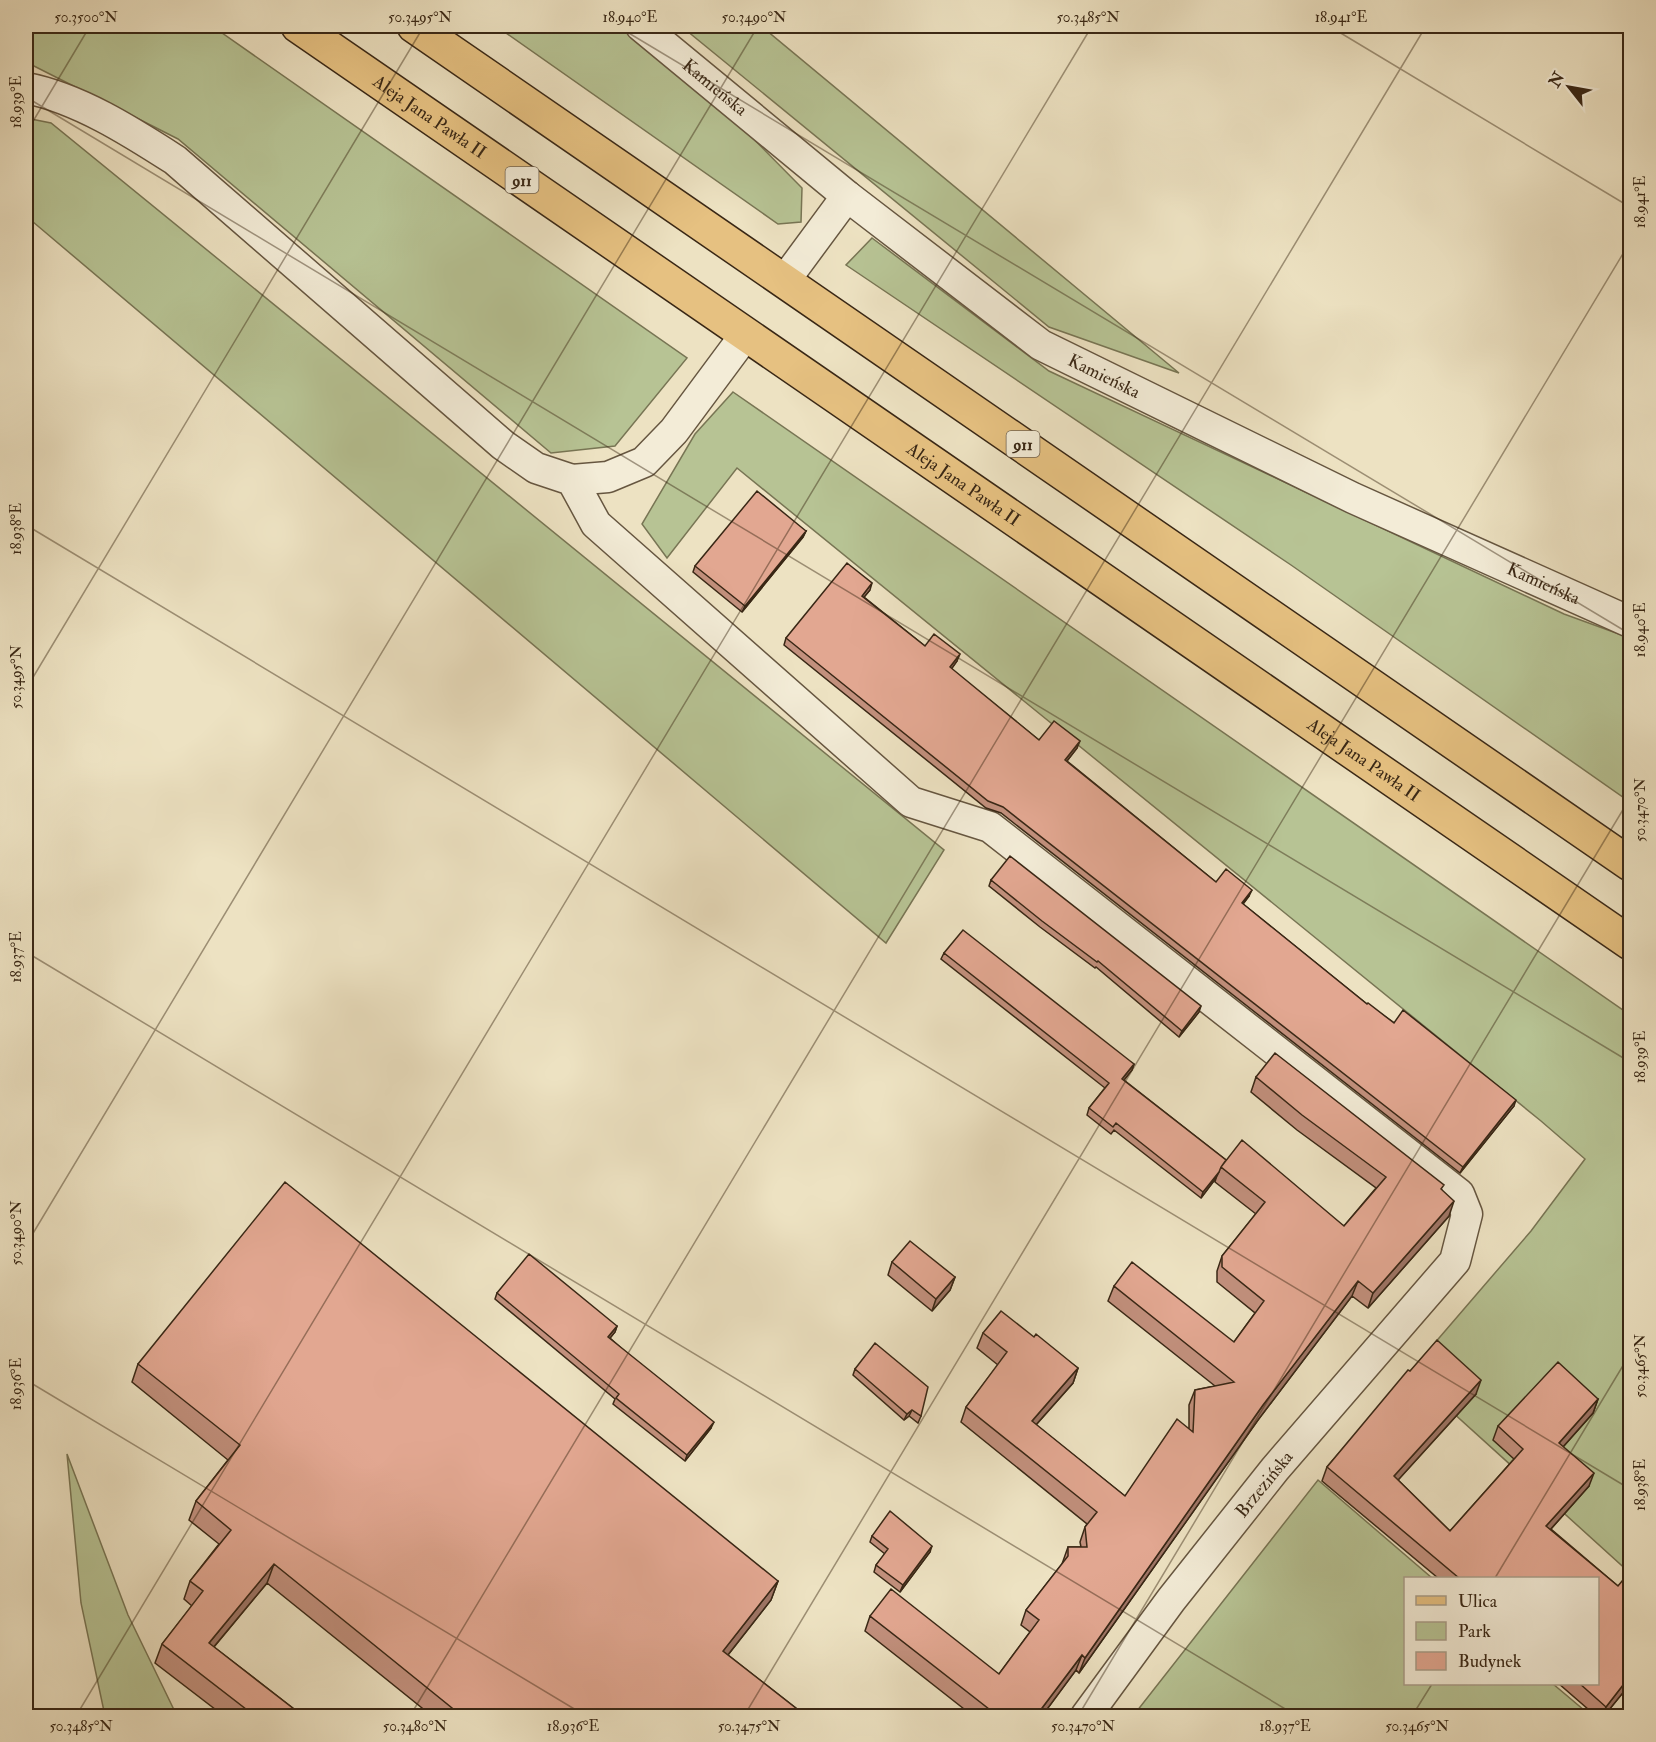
<svg xmlns="http://www.w3.org/2000/svg" width="1656" height="1742" font-family="'IM FELL Double Pica',serif">
<style>
.green{fill:#b7c394;stroke:#787554;stroke-width:1.5}
.lines{fill:none;stroke-linecap:round;stroke-linejoin:round}
.minor-casing{stroke:#665640;stroke-width:33}
.primary-casing{stroke:#392715;stroke-width:36}
.minor{stroke:#f3ecd7;stroke-width:30}
.primary{stroke:#e6c181;stroke-width:33}
.wall{fill:#c2907d;stroke:#392715;stroke-width:1.5}
.shaded-wall{fill:#9e7566;stroke:#392715;stroke-width:1.5}
.building{fill:#e2a791;stroke:#392715;stroke-width:1.5}
.ticks{fill:none;stroke:#392715;stroke-width:1.5;stroke-opacity:0.45}
.labels{text-anchor:middle;stroke-width:5;stroke-linejoin:round;paint-order:stroke}
.shield{fill:#f3ecd7;stroke:#71624f;stroke-width:1.5}
.shield-label{font-size:16px;font-weight:bold;fill:#392715}
.street-label{font-size:18px;fill:#392715;stroke:#f3ecd7}
.neatline{fill:none;stroke:#392715;stroke-width:2}
.ticks-label{font-size:15px;text-anchor:middle;fill:#392715}
</style>
<rect width="100%" height="100%" fill="#ede2c2"/>
<filter id="stains"><feTurbulence type="fractalNoise" baseFrequency=".00333" numOctaves="4"/><feColorMatrix values="0 0 0 0 .2 0 0 0 0 .09 0 0 0 0 .02 0 0 0 .5 -.17"/></filter>
<radialGradient id="worn" r=".72"><stop offset=".6" stop-color="#630" stop-opacity="0"/><stop offset="1" stop-color="#630" stop-opacity=".3"/></radialGradient>
<path class="green" d="M26,26H212L687,358L615,446L551,453L178,139L26,62Z
M496,26H622L722,107L802,188L801,222L778,224Z
M681,26H761L1179,373L1049,327Z
M26,118L51,123L944,850L886,943L26,216Z
M872,238L1049,371L1564,614L1630,638V802L1291,565L846,265Z
M733,392L1630,1015V1573L1409,1373L1531,1231L1585,1159L1541,1121L737,468L667,558L642,524L695,434Z
M67,1454L128,1615L177,1716H105L81,1603Z
M1318,1480L1432,1578H1406V1684H1553L1591,1716H1133Z"/>
<g class="lines">
<g class="minor-casing">
<g id="minor">
<path id="s1" d="M641,26L847,196L1041,345L1353,498L1630,622"/>
<path d="M26,88C78,98 130,131 175,160L503,445L536,468L572,480L596,524L911,802L990,827L1459,1194L1467,1214L1455,1261L1275,1469L1171,1600L1086,1716"/>
<path d="M785,280L847,196"/>
<path d="M572,480L608,477L644,462L674,431L746,334"/>
</g>
</g>
<g class="primary-casing">
<g id="primary">
<path id="s2" d="M298,26L1630,943"/>
<path d="M414,26L1630,864"/>
</g>
</g>
<use href="#minor" class="minor"/>
<use href="#primary" class="primary"/>
</g>
<path class="wall" d="M806,531L803,537L742,612L693,572L695,566Z
M870,590L864,597L925,646L957,661L951,669L1039,740L1077,748L1067,761L1216,882L1249,896L1243,904L1367,1004L1514,1106L1460,1173L1001,813L986,808L784,645L786,638Z
M991,880L1199,1012L1179,1037L1096,967L1095,968L1040,927L989,886Z
M944,953L1134,1064L1132,1070L1124,1080L1226,1160L1344,1226L1376,1188L1297,1130L1251,1092L1256,1077L1442,1190L1449,1216L1368,1308L1352,1296L1258,1420L1079,1673L1076,1670L1042,1716H973L865,1631L870,1616L999,1674L1030,1632L1021,1625L1026,1610L1062,1564L1068,1547H1081L1080,1542L1085,1527L1087,1524L961,1422L966,1407L998,1365L977,1348L983,1333L1034,1337L1078,1368L1073,1383L1036,1425L1125,1496L1189,1428V1405L1195,1390L1215,1386L1108,1301L1114,1286L1234,1342L1255,1313L1217,1282V1271L1222,1256L1256,1214L1215,1182L1216,1178L1201,1198L1114,1130L1111,1134L1087,1115L1089,1108L1105,1088L941,959Z
M892,1262L955,1277L950,1290L932,1311L888,1275Z
M497,1293L617,1326L615,1332L610,1338L711,1428L685,1461L613,1404L615,1399L495,1299Z
M138,1364L778,1581L771,1600L728,1655L806,1716H432L267,1583L214,1647L303,1716H224L155,1663L162,1644L192,1606L184,1599L190,1581L219,1544L189,1520L196,1501L228,1460L132,1382Z
M855,1369L921,1416L918,1423L909,1416L904,1420L853,1375Z
M1410,1371L1476,1394L1398,1480L1450,1531L1514,1459L1493,1440L1498,1426L1598,1399L1593,1413L1563,1447L1589,1486L1551,1529L1618,1586L1630,1577V1684L1604,1716H1596L1558,1683H1598V1578H1438L1322,1481L1327,1467Z
M872,1536L930,1552L900,1592L874,1572L876,1565L885,1554L870,1542Z"/>
<path class="shaded-wall" d="M806,531L803,537L742,612L745,606Z
M872,583L870,590L860,602L862,596Z
M960,654L957,661L948,674L950,667Z
M1080,741L1077,748L1063,766L1065,760Z
M1252,890L1249,896L1239,909L1242,903Z
M1201,1006L1199,1012L1179,1037L1182,1031Z
M1134,1064L1132,1070L1120,1085L1122,1079Z
M1516,1100L1514,1106L1460,1173L1463,1167Z
M1219,1172L1216,1178L1201,1198L1203,1192Z
M1454,1201L1449,1216L1368,1308L1373,1293Z
M955,1277L950,1290L932,1311L936,1299Z
M1358,1281L1352,1296L1258,1420L1079,1673L1085,1658L1263,1405Z
M617,1326L615,1332L606,1343L608,1337Z
M1078,1368L1073,1383L1026,1436L1032,1421Z
M1481,1380L1476,1394L1389,1490L1394,1476Z
M1598,1399L1593,1413L1554,1457L1559,1443Z
M912,1410L909,1416L904,1420L907,1414Z
M714,1422L711,1428L685,1461L687,1455Z
M1594,1473L1589,1486L1541,1540L1546,1526Z
M932,1546L930,1552L900,1592L903,1585Z
M274,1564L267,1583L202,1661L209,1643Z
M778,1581L771,1600L716,1670L723,1651Z
M1082,1655L1076,1670L1042,1716H1036Z
M1630,1676V1684L1604,1716H1602L1606,1707Z"/>
<path class="building" d="M757,491L806,531L745,606L695,566Z
M847,563L872,583L862,596L925,646L934,634L960,654L950,667L1039,740L1054,721L1080,741L1065,760L1216,882L1226,869L1252,890L1242,903L1367,1004L1368,1003L1394,1023L1403,1010L1516,1100L1463,1167L1003,807L988,801L786,638Z
M1010,856L1201,1006L1182,1031L1098,961L1097,962L1042,921L991,880Z
M963,930L1134,1064L1122,1079L1226,1160L1221,1167L1219,1172L1203,1192L1116,1123L1113,1127L1089,1108L1109,1083L944,953Z
M1275,1053L1444,1185L1441,1189L1454,1201L1373,1293L1358,1281L1263,1405L1085,1658L1082,1655L1036,1716H998L870,1616L891,1589L999,1674L1039,1620L1026,1610L1068,1556V1547H1087L1085,1527L1097,1512L966,1407L1007,1352L983,1333L1001,1311L1034,1337L1036,1334L1078,1368L1032,1421L1125,1496L1177,1419L1193,1432L1195,1390L1234,1382L1114,1286L1132,1262L1234,1342L1264,1301L1222,1267V1256L1265,1202L1221,1167L1242,1140L1344,1226L1386,1177L1302,1115L1256,1077Z
M285,1182L778,1581L723,1651L806,1716H462L274,1564L209,1643L303,1716H255L162,1644L203,1591L190,1581L231,1530L196,1501L240,1445L138,1364Z
M910,1241L955,1277L936,1299L892,1262Z
M529,1254L617,1326L608,1337L714,1422L687,1455L616,1398L619,1394L497,1293Z
M1437,1340L1481,1380L1394,1476L1450,1531L1523,1449L1498,1426L1558,1362L1598,1399L1559,1443L1594,1473L1546,1526L1618,1586L1627,1575L1630,1577V1676L1606,1707L1579,1683H1598V1578H1459L1327,1467L1408,1370L1410,1371Z
M875,1343L928,1387L921,1416L912,1410L907,1414L855,1369Z
M890,1511L932,1546L903,1585L876,1565L888,1549L872,1536Z"/>
<path class="ticks" d="M617,26L1630,634M1329,26L1630,207M26,97L1630,1062M26,133L90,26M26,525L1630,1489M26,689L424,26M26,952L1297,1716M26,1245L758,26M26,1380L586,1716M1495,1578L1630,1354M76,1716L1092,26M410,1716L1426,26M744,1716L1630,242M1078,1716L1630,798M1412,1716L1432,1684"/>
<g class="labels">
<g class="shield">
<rect x="505.5" y="167" width="33" height="26" rx="4.5"/>
<rect x="1006.5" y="431" width="33" height="26" rx="4.5"/>
</g>
<g class="shield-label">
<text x="522" y="186">911</text>
<text x="1023" y="450">911</text>
</g>
<g class="street-label">
<text dy="6" stroke="none"><textPath href="#s1" startOffset="96">Kamieńska</textPath></text>
<text dy="6" stroke="none"><textPath href="#s2" startOffset="160">Aleja Jana Pawła II</textPath></text>
<text dy="6" stroke="none"><textPath href="#s1" startOffset="582">Kamieńska</textPath></text>
<text dy="6" stroke="none"><textPath href="#s2" startOffset="808">Aleja Jana Pawła II</textPath></text>
<text dy="6" stroke="none"><textPath href="#s1" startOffset="1068">Kamieńska</textPath></text>
<text dy="6" stroke="none"><textPath href="#s2" startOffset="1294">Aleja Jana Pawła II</textPath></text>
<text transform="translate(1264 1484) rotate(-51)" y="6">Brzezińska</text>
</g>
</g>
<rect width="1656" height="1742" fill="none" stroke="#ede2c2" stroke-width="66"/>
<rect x="1404" y="1577" width="195" height="108" fill="#f3ecd7" stroke="#a99d89" stroke-width="1.5"/>
<rect x="1416" y="1596" width="30" height="9" fill="#e6c181" stroke="#a99d89" stroke-width="1.5"/>
<text x="1458" y="1607" font-size="18" fill="#392715">Ulica</text>
<rect x="1416" y="1622" width="30" height="18" fill="#b7c394" stroke="#a99d89" stroke-width="1.5"/>
<text x="1458" y="1637" font-size="18" fill="#392715">Park</text>
<rect x="1416" y="1652" width="30" height="18" fill="#e2a791" stroke="#a99d89" stroke-width="1.5"/>
<text x="1458" y="1667" font-size="18" fill="#392715">Budynek</text>
<g transform="translate(1569 87) rotate(301)" stroke="#f3ecd7" stroke-width="4.5" paint-order="stroke">
<path d="M0-4.5L10 22L0 15L-10 22Z" fill="#392715"/>
<text y="-9" font-size="16" font-weight="bold" text-anchor="middle" fill="#392715">N</text>
</g>
<rect x="33" y="33" width="1590" height="1676" class="neatline"/>
<g class="ticks-label">
<text x="86" y="22">50.3500°N</text>
<text x="420" y="22">50.3495°N</text>
<text x="630" y="22">18.940°E</text>
<text x="754" y="22">50.3490°N</text>
<text x="1088" y="22">50.3485°N</text>
<text x="1341" y="22">18.941°E</text>
<text transform="translate(16 102) rotate(-90)" y="5">18.939°E</text>
<text transform="translate(1640 202) rotate(-90)" y="5">18.941°E</text>
<text transform="translate(16 529) rotate(-90)" y="5">18.938°E</text>
<text transform="translate(1640 630) rotate(-90)" y="5">18.940°E</text>
<text transform="translate(16 677) rotate(-90)" y="5">50.3495°N</text>
<text transform="translate(1640 810) rotate(-90)" y="5">50.3470°N</text>
<text transform="translate(16 957) rotate(-90)" y="5">18.937°E</text>
<text transform="translate(1640 1057) rotate(-90)" y="5">18.939°E</text>
<text transform="translate(16 1233) rotate(-90)" y="5">50.3490°N</text>
<text transform="translate(1640 1366) rotate(-90)" y="5">50.3465°N</text>
<text transform="translate(16 1384) rotate(-90)" y="5">18.936°E</text>
<text transform="translate(1640 1485) rotate(-90)" y="5">18.938°E</text>
<text x="81" y="1731">50.3485°N</text>
<text x="415" y="1731">50.3480°N</text>
<text x="573" y="1731">18.936°E</text>
<text x="749" y="1731">50.3475°N</text>
<text x="1083" y="1731">50.3470°N</text>
<text x="1285" y="1731">18.937°E</text>
<text x="1417" y="1731">50.3465°N</text>
</g>
<rect width="100%" height="100%" filter="url(#stains)"/>
<rect width="100%" height="100%" fill="url(#worn)"/>
</svg>
